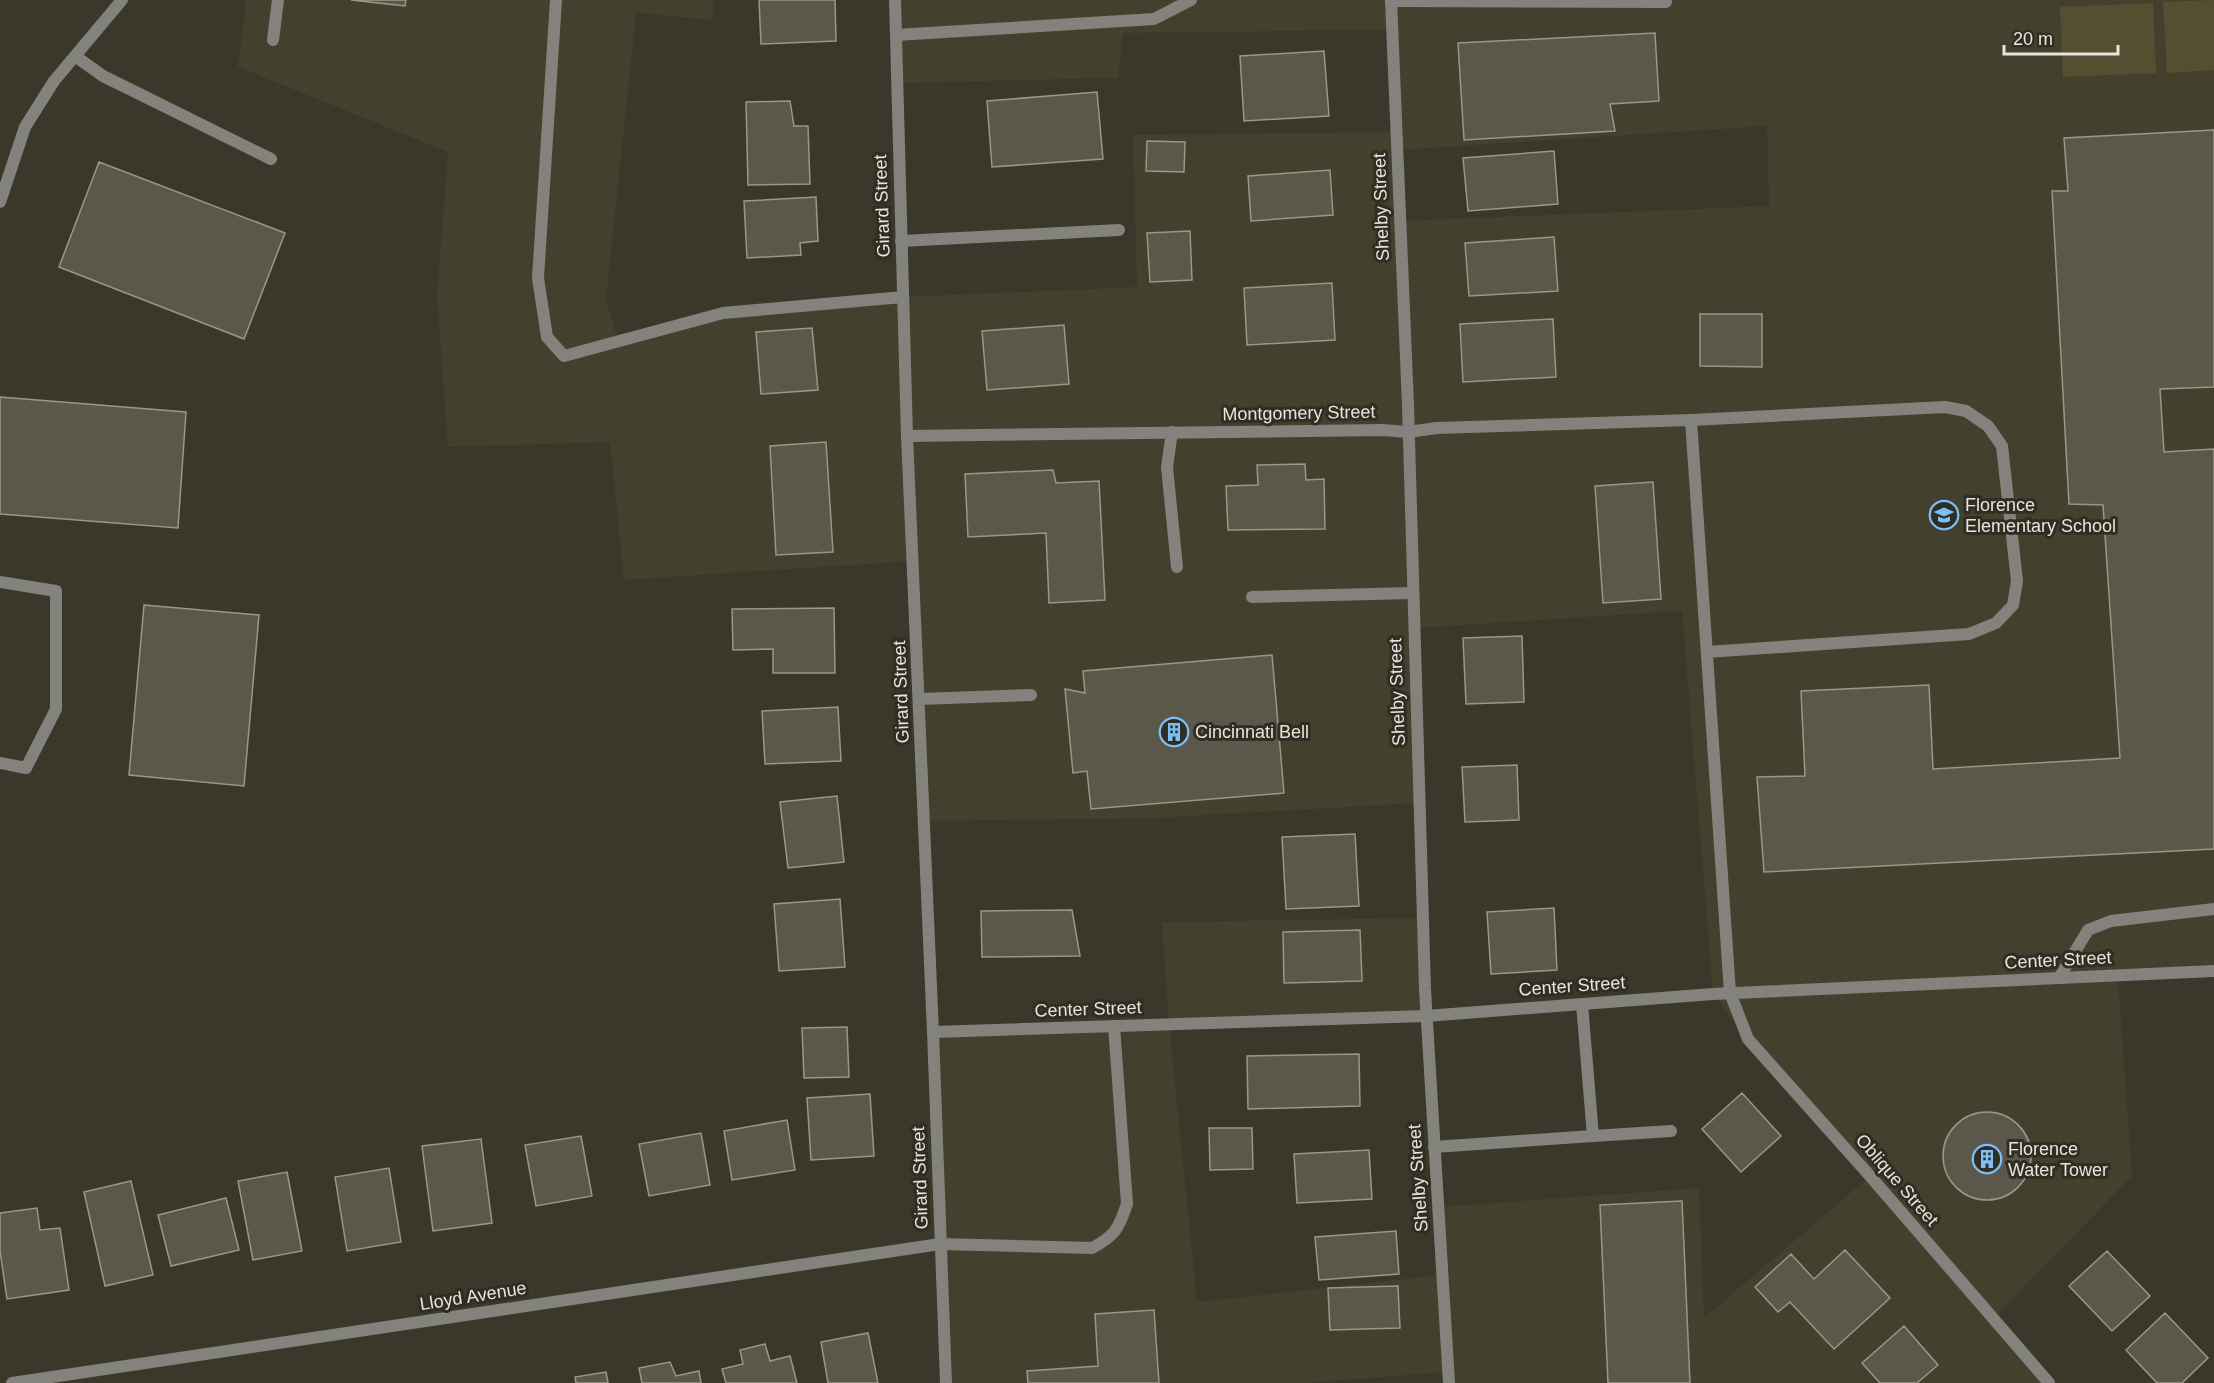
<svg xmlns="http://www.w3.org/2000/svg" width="2214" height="1383" font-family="Helvetica,sans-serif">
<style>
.built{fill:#44402e;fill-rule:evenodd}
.green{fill:#554e30}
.building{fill:#5b584b;stroke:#9a9789;stroke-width:1.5}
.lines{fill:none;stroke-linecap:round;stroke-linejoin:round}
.service{stroke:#83827c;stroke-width:12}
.minor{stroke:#83827c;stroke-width:12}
.tertiary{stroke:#83827c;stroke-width:12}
.labels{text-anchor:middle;stroke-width:6;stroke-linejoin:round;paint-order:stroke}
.street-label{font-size:18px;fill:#e6e5dd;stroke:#302d22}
.poi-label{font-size:18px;fill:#e6e5dd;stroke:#302d22;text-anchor:start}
</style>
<rect width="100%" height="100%" fill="#3a372b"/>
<path class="built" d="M246,0H714L713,20L636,13L606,299L618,341L723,313L903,297L1137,287L1133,135L1395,132L1391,30L1123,33L1118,78L897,83L895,0H2214V971L2118,976L2132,1176L1994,1318L2049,1383H1449L1448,1372L1305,1383H946L933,1032L1169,1024L1162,922L1422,918L1426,1016L1169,1024L1197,1302L1442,1275L1438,1207L1699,1188L1704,1318L1870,1176L1748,1039L1713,994L1682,611L1414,628L1419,803L1155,818L924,821L913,561L624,580L610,442L448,447L437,295L448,152L238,67ZM1767,126L1769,206L1399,221L1397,150Z"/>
<path class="green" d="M2214,0V70L2167,73L2163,2Z
M2153,3L2156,73L2063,77L2060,7Z"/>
<path class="building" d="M351,0H406L405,6Z
M759,0H835L836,41L761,44Z
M1655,33L1659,101L1610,104L1615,131L1464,140L1458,43Z
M1324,51L1329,116L1244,121L1240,56Z
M1097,92L1103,159L992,167L987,101Z
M790,101L794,126H808L810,184L748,185L746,102Z
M2214,130V387L2160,389L2164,452L2214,449V849L1764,872L1757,777L1805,776L1801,691L1929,685L1933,769L2120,758L2103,505L2069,504L2052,191H2068L2064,138Z
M1147,141L1185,142L1184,172L1146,171Z
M1554,151L1558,204L1468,211L1463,158Z
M99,162L285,233L244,339L59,267Z
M1330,170L1333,215L1251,221L1248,176Z
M816,197L818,241L800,243L801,255L747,258L744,201Z
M1190,231L1192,280L1150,282L1147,233Z
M1554,237L1558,291L1469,296L1465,243Z
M1332,283L1335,340L1247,345L1244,288Z
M1700,314H1762V367L1700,366Z
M1553,319L1556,377L1463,382L1460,324Z
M1064,325L1069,384L987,390L982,331Z
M812,328L818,390L761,394L756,332Z
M0,397L186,412L178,528L0,514Z
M826,442L833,552L776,555L770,446Z
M1305,464L1306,480L1324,479L1325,529L1228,530L1226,486L1258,485L1257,465Z
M1053,470L1056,483L1099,481L1105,600L1049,603L1046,533L968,537L965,474Z
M1653,482L1661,599L1603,603L1595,486Z
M144,605L259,615L244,786L129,775Z
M834,608L835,673H773V649L733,650L732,609Z
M1522,636L1524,702L1466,704L1463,638Z
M1272,655L1284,793L1091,809L1087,771L1073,773L1065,689L1085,693L1083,671Z
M838,707L841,761L765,764L762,711Z
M1517,765L1519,820L1465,822L1462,767Z
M837,796L844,862L788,868L780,802Z
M1355,834L1359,906L1286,909L1282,837Z
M840,899L845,967L779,971L774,904Z
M1554,908L1557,970L1491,974L1487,912Z
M1072,910L1080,956L982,957L981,911Z
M1360,930L1362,981L1284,983L1283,932Z
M847,1027L849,1077L804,1078L802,1028Z
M1359,1054L1360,1106L1248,1109L1247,1056Z
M1742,1093L1781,1136L1741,1172L1702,1129Z
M870,1094L874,1156L811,1160L807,1098Z
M1943 1156a44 44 0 1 1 88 0a44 44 0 1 1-88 0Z
M787,1120L795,1170L732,1180L724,1131Z
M1209,1128H1252L1253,1169L1210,1170Z
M701,1133L710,1185L649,1196L639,1144Z
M581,1136L592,1196L536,1206L525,1145Z
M481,1139L492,1223L433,1231L422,1146Z
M1369,1150L1372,1199L1297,1203L1294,1154Z
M389,1168L401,1242L347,1251L335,1177Z
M287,1172L302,1251L253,1260L238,1181Z
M131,1181L153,1275L105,1286L84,1192Z
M226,1198L239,1250L171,1266L158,1215Z
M1682,1201L1690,1383H1608L1600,1205Z
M37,1208L40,1230L60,1228L69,1290L7,1299L0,1251V1213Z
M1396,1231L1399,1274L1319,1280L1315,1237Z
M1845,1250L1890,1298L1834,1349L1790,1302L1778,1312L1755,1287L1791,1254L1814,1279Z
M2107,1251L2150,1296L2112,1331L2069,1286Z
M1398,1286L1400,1328L1330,1330L1328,1288Z
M1154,1310L1159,1383H1028L1027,1371L1098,1366L1095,1314Z
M2165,1313L2208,1358L2182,1383H2157L2126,1350Z
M1904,1326L1938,1365L1917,1383H1880L1862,1363Z
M868,1333L878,1383H828L821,1342Z
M765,1344L770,1361L790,1356L797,1383H726L722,1369L743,1364L740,1350Z
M670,1362L676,1376L699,1371L701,1383H642L639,1368Z
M606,1372L608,1383H576L575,1377Z"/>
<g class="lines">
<path class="service" d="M556,0L538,278L547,337L564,356L723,313L903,297
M1391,1L1666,2
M896,35L1154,19L1191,0
M273,40L278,0
M75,56L103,76L271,159
M0,202L25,127L54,81L122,0
M901,241L1119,230
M1172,432L1167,467L1177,567
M0,582L56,591V709L26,768L0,763
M1252,597L1413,593
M1707,652L1969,634L1996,623L2013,605L2017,581L2002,446L1988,426L1966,411L1945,407L1691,420L1730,993
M919,699L1031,695
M2059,978L2088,930L2111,921L2214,909
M1593,1136L1671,1131
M1434,1147L1593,1136L1582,1004
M940,1244L1092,1248C1115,1236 1119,1228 1127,1204L1114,1026"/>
<path class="minor" d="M907,436L1382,430L1408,432L1437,428L1691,420
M1730,993L1748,1039L1870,1176L2049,1383
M933,1032L1426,1016L1713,994L2214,971
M12,1383L940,1244"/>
<path class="tertiary" d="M895,0L907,436L933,1032L946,1383
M1391,0L1408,405L1425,989L1449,1383"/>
</g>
<defs>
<g id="school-ring" transform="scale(1.5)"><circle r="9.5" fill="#302d22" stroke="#7dbef9" stroke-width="1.5"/><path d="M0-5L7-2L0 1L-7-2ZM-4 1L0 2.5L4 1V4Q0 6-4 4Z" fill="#7dbef9"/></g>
<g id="building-ring" transform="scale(1.5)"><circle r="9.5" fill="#302d22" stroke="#7dbef9" stroke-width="1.5"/><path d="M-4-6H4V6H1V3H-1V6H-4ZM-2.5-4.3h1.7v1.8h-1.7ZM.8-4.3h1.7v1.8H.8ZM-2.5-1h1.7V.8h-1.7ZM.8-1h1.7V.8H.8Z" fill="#7dbef9"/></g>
</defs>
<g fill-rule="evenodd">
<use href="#school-ring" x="1944" y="515"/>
<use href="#building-ring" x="1174" y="732"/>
<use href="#building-ring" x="1987" y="1159"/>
</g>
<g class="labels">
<g class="street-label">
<text transform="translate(882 206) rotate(-92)" y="6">Girard Street</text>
<text transform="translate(1381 207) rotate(-92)" y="6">Shelby Street</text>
<text transform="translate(1299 413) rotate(-1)" y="6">Montgomery Street</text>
<text transform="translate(901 692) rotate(-92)" y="6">Girard Street</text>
<text transform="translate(1397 692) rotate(-92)" y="6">Shelby Street</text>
<text transform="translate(2058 960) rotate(-3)" y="6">Center Street</text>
<text transform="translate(1572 986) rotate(-4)" y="6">Center Street</text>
<text transform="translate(1088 1009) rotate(-2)" y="6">Center Street</text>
<text transform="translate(920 1178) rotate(-92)" y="6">Girard Street</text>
<text transform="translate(1418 1178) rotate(-94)" y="6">Shelby Street</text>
<text transform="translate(1897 1180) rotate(49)" y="6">Oblique Street</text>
<text transform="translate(473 1296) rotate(-9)" y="6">Lloyd Avenue</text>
</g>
<g class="poi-label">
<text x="1965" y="511">Florence<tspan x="1965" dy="21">Elementary School</tspan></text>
<text x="1195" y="738">Cincinnati Bell</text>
<text x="2008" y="1155">Florence<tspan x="2008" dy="21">Water Tower</tspan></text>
</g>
</g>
<path d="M2004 45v9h114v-9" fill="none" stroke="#e6e5dd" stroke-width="3"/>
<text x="2013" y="45" font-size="18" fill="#e6e5dd" stroke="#302d22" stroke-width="4.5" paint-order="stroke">20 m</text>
</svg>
